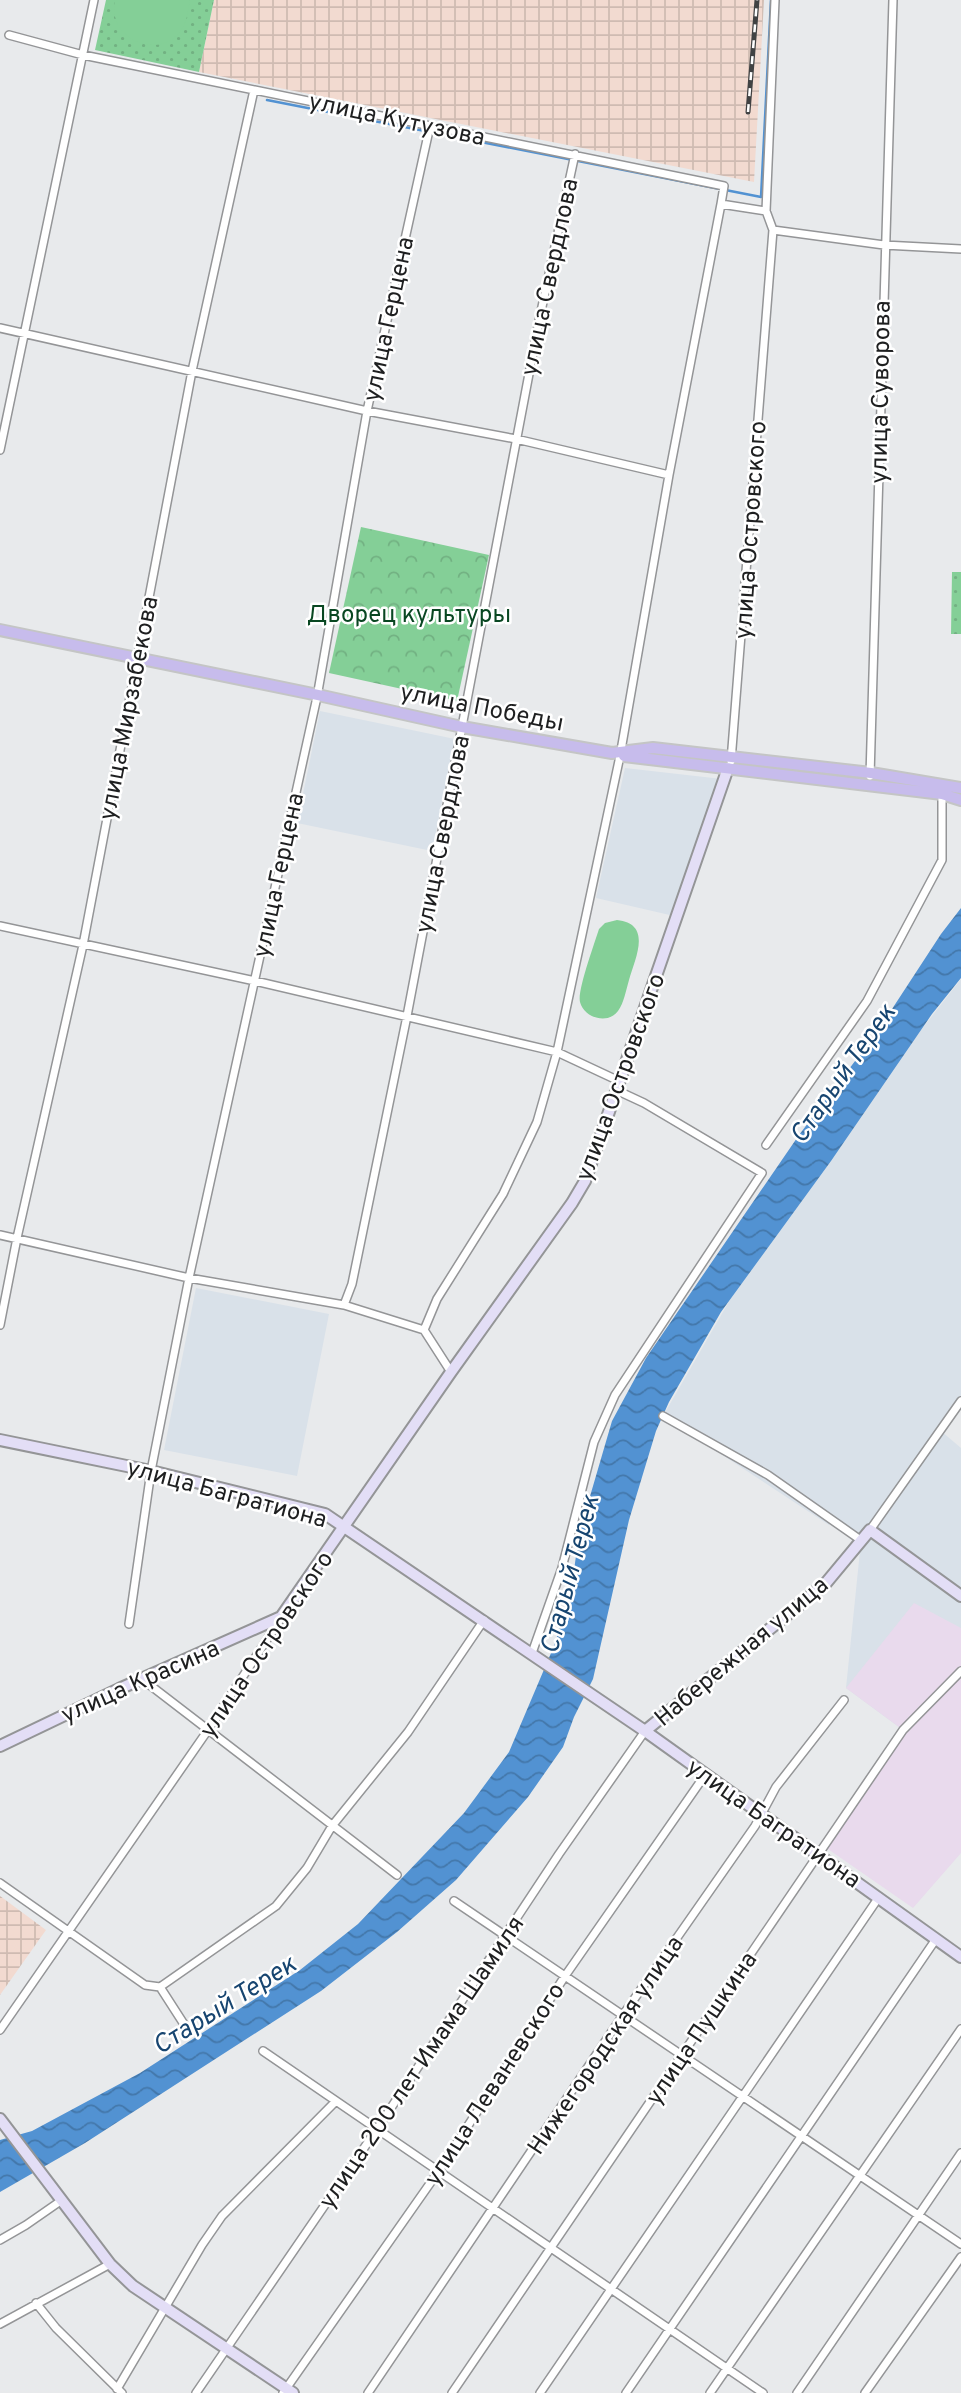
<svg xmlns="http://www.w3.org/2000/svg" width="961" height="2393" font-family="Overpass,sans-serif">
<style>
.built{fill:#d9e1e9}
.industrial{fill:url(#industrial-grid)}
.medical{fill:#e9daed}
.grass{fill:url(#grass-dots)}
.park{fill:url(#park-crowns)}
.pitch{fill:#84cf97}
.water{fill:url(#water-waves)}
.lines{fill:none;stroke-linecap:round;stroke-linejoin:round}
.stream{stroke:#5292d2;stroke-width:2.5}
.street-casing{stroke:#949597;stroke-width:10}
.secondary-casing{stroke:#949597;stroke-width:14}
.primary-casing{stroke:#c4c5c5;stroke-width:14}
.street{stroke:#fff;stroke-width:7}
.secondary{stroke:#e3def6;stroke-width:10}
.primary{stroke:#c7bcec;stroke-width:10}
.rail-casing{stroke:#414243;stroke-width:5}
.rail{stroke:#fff;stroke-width:2.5;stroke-dasharray:8;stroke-linecap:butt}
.labels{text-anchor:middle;stroke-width:5;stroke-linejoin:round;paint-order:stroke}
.street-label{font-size:24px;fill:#1e1f20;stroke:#fff}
.park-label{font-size:24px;fill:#094722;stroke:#fff}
.water-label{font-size:26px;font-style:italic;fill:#174570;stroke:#fff}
</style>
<defs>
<pattern id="industrial-grid" width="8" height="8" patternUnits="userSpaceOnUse" patternTransform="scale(1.75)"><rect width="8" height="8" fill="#f2dad0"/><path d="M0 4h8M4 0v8" fill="none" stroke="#cfbbb2"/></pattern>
<pattern id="grass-dots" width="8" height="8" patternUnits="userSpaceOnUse" patternTransform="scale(1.75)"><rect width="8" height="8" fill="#84cf97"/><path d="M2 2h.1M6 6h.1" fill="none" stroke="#72b182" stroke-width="1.8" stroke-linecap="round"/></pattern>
<pattern id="park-crowns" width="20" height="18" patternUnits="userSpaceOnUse" patternTransform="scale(1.75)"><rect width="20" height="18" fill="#84cf97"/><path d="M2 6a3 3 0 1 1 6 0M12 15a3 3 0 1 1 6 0" fill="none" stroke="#72b182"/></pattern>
<pattern id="water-waves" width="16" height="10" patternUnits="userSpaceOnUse" patternTransform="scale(1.75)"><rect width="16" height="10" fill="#5292d2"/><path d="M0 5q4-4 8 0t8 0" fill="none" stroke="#4377aa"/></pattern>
</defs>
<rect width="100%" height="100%" fill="#e8eaec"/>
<path class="built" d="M320,711L455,739L432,851L297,823Z
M625,768L722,779L674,916L596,898Z
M961,979V1401L941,1431L961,1448V1671L903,1730L846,1688L861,1541L831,1523L829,1525L663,1416L735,1291L844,1142L907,1048Z
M196,1288L329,1314L297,1476L164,1450Z"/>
<path class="industrial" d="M214,0H764L754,182L199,72Z
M0,1896L46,1930L0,1995Z"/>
<path class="medical" d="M914,1603L961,1628V1853L913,1908L825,1847L903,1730L846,1688Z"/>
<path class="grass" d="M106,0H214L199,72L95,50Z
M952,572H961V634H951Z"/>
<path class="park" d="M361,527L489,555L457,701L329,673Z"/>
<path class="pitch" d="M115,0H190C188,8 188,19 183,27C163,63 106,40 115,0Z
M617,920C653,924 635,958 629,980C626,990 624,1003 618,1011C608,1025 584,1018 580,1002C577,991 595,942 599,929L605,923Z"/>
<path class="water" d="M961,908V978L932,1014L831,1161L721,1312L669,1402L656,1431L629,1520L593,1679L574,1717L563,1747L528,1797L456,1880L397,1932L321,1991L85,2143L0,2192V2140L32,2131L140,2073L300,1970L358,1924L464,1813L509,1752L554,1646L571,1592L579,1534L612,1421L646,1358L799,1135L877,1032L941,934Z"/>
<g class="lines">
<path class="stream" d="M267,100L761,197L771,0"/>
<g class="street-casing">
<path id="street" d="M9,35L83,55L724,186L721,204L766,211
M773,230L884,245L961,249
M0,328L367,411L516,439L669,475
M0,450L94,0
M731,761L773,230L766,211L775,0
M870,776L893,0
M0,926L255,981L557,1052L619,1081
M766,1145L867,1001L942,860V794
M0,1235L189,1278L344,1305L424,1330L451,1372
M344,1305L352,1284L407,1016L540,316L575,154
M0,1325L17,1238L83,945L192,371L254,90
M424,1330L437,1299L503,1194L537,1122L557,1052L620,756L669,475L721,204
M663,1416L768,1475L862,1541
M870,1530L961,1401
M129,1624L151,1471L189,1278L317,697L367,411L430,126
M532,1653L562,1568L594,1442L615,1395L762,1173L644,1103L616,1090
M142,1679L397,1875
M0,1883L145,1985L160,1987L189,2032
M454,1901L961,2244
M160,1987L276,1906L307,1868L332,1826L408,1732L484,1620
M0,2030L208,1730L281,1618
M263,2051L763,2393
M0,2240L26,2225L62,2200
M36,2303L56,2328L122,2393
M0,2324L110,2264
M117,2389L202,2245L222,2216L336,2101
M196,2393L377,2129L559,1854L645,1731
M283,2393L438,2172L565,1976L705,1775
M368,2393L623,2015L755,1826L776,1787L844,1700
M452,2393L903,1730L961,1671
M540,2393L879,1897
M626,2393L936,1939
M710,2393L961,2029
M797,2393L961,2153
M865,2393L961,2257"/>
</g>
<g class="secondary-casing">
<path id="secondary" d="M0,1440L151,1471L325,1514L645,1731L961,1957
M645,1731L826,1583L870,1530L961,1596
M0,1746L119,1689L281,1617L451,1372L572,1203L585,1181L728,768
M0,2119L110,2264L133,2286L293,2393"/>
</g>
<g class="primary-casing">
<path id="primary" d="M0,630L318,695L462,727L612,753L653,748L871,773L961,788
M624,756L942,794L961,800"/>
</g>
<use href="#street" class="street"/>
<use href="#secondary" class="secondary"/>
<use href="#primary" class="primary"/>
<g class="rail-casing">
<path id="rail" d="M748,112L757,0"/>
</g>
<use href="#rail" class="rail"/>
</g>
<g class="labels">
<g class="street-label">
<text transform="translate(397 119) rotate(12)" y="8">улица Кутузова</text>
<text transform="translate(549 277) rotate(-78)" y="8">улица Свердлова</text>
<text transform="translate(388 319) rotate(-78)" y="8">улица Герцена</text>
<text transform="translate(880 392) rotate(-89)" y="8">улица Суворова</text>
<text transform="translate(750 530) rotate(-86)" y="8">улица Островского</text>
<text transform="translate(482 707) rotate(11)" y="8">улица Победы</text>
<text transform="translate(128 708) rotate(-79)" y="8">улица Мирзабекова</text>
<text transform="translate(442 834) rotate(-79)" y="8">улица Свердлова</text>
<text transform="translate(278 875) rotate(-78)" y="8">улица Герцена</text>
<text transform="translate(620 1077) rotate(-70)" y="8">улица Островского</text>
<text transform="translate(227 1493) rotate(15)" y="8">улица Багратиона</text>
<text transform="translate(266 1644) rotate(-56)" y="8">улица Островского</text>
<text transform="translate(741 1651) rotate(-40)" y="8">Набережная улица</text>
<text transform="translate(140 1681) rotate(-24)" y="8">улица Красина</text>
<text transform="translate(774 1823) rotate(35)" y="8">улица Багратиона</text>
<text transform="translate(701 2028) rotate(-56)" y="8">улица Пушкина</text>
<text transform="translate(605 2045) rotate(-56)" y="8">Нижегородская улица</text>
<text transform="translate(421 2062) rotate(-56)" y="8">улица 200 лет Имама Шамиля</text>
<text transform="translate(494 2084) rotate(-57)" y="8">улица Леваневского</text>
</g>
<g class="park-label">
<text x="409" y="622">Дворец культуры</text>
</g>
<g class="water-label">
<text transform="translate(842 1073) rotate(-55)" y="9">Старый Терек</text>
<text transform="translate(569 1574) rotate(-75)" y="9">Старый Терек</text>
<text transform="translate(224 2004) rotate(-32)" y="9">Старый Терек</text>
</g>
</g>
</svg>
